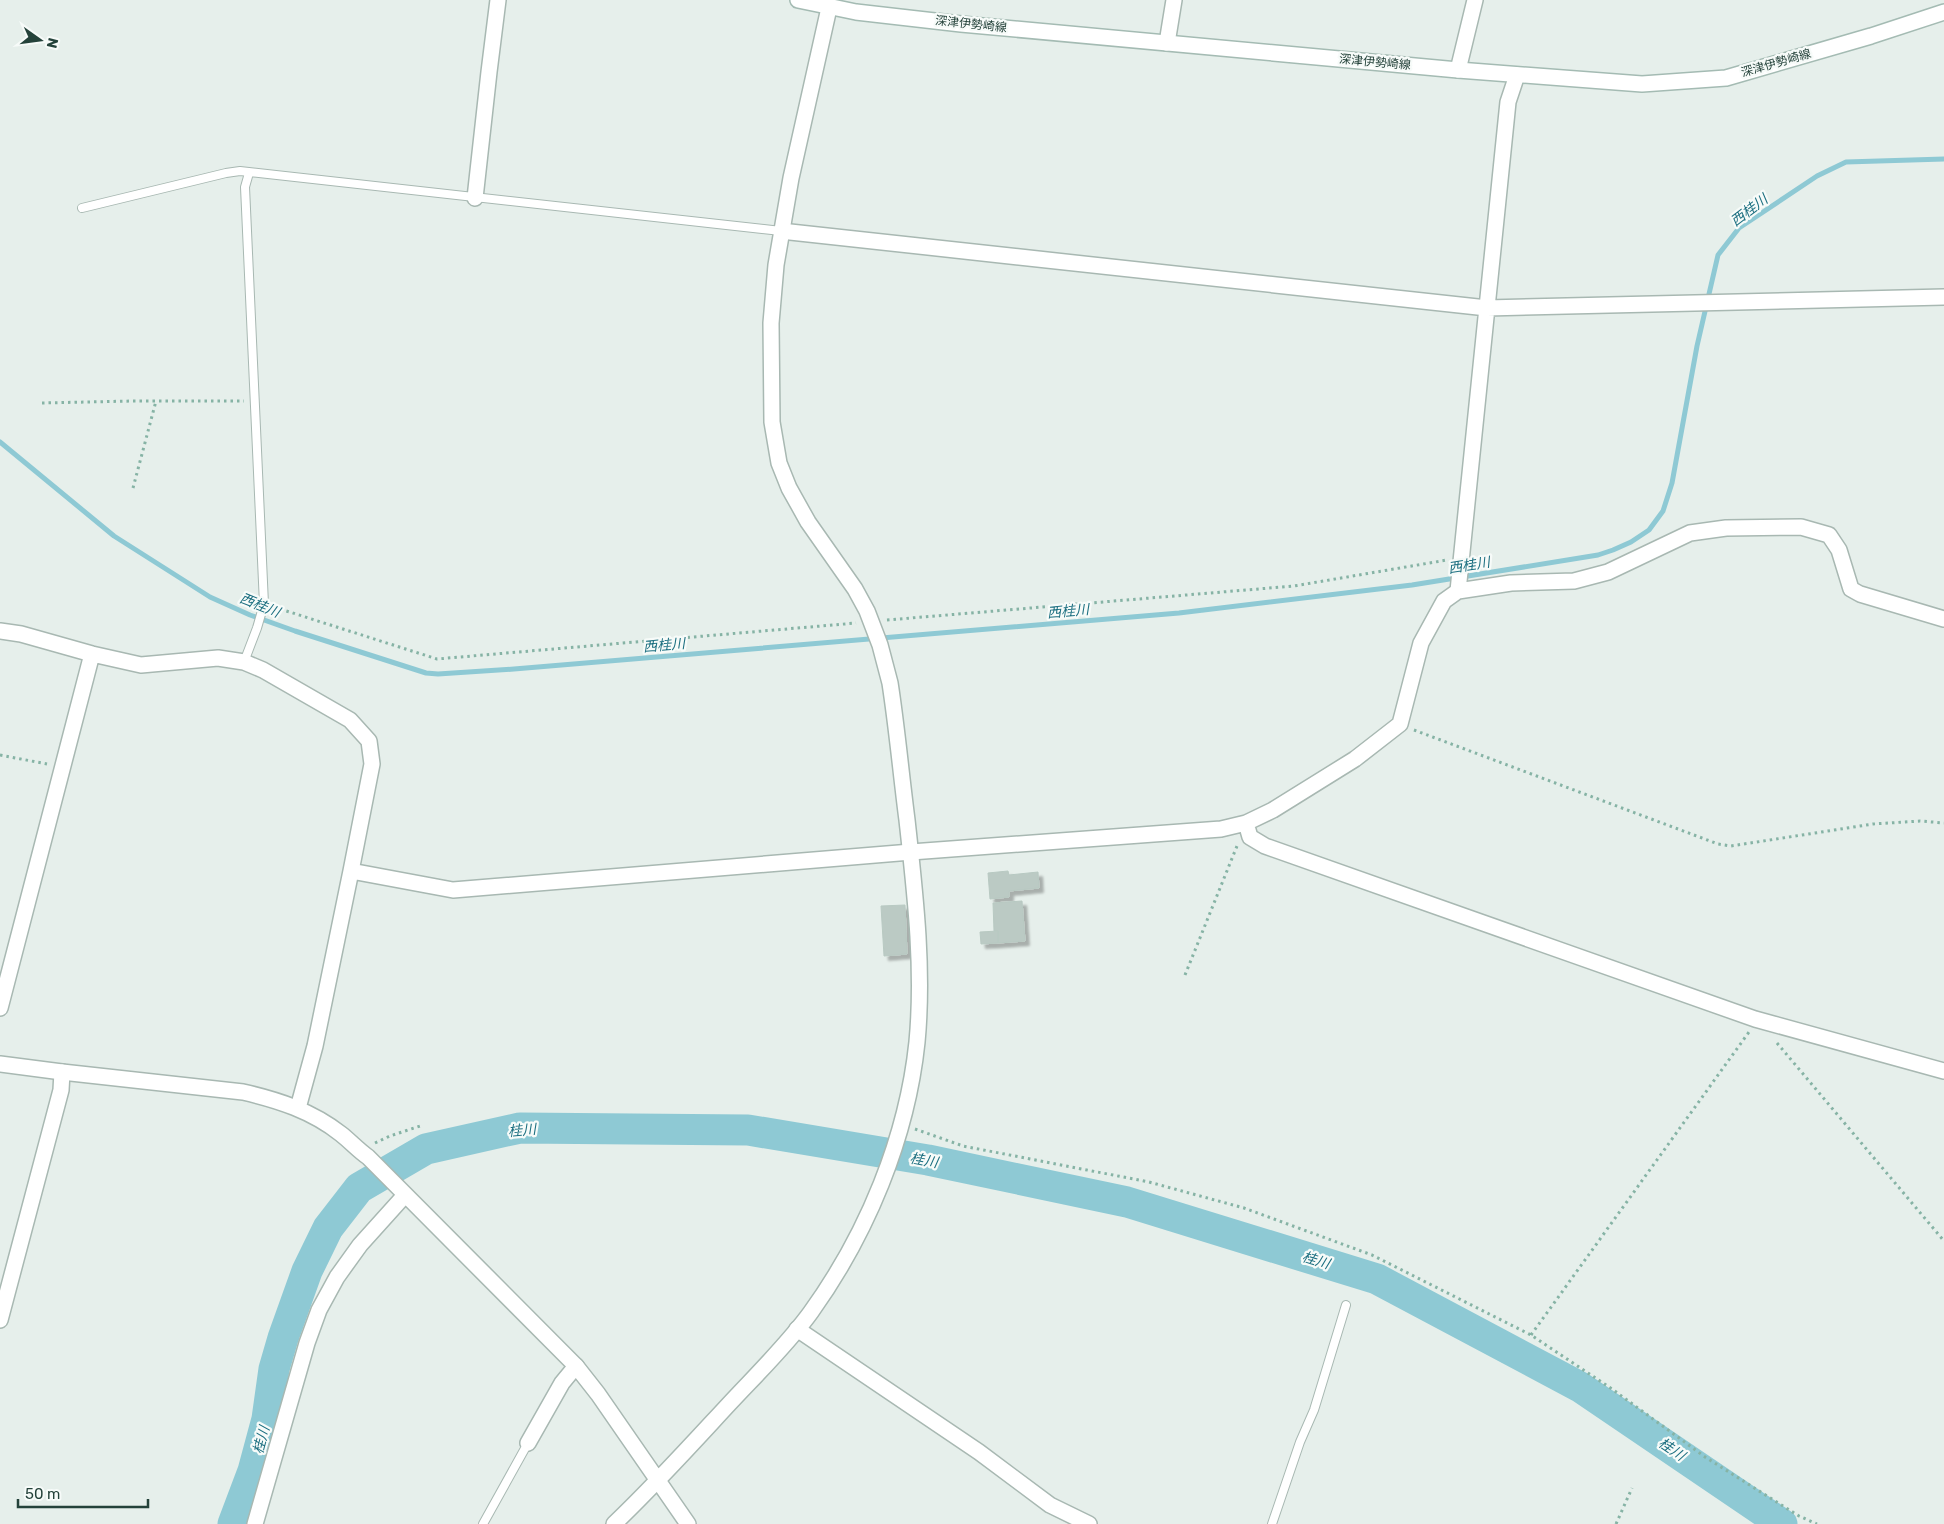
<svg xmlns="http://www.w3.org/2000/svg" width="1944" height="1524" font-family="Rubik,'Noto Sans JP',sans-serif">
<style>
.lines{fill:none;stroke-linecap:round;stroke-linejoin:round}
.stream{stroke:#8ec9d4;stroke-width:5}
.river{stroke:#8ec9d4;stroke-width:31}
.building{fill:#bbcac4;stroke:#b8c9c2;filter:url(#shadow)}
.service-casing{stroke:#a8b8b2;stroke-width:10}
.minor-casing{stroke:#a8b8b2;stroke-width:18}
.tertiary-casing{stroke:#a8b8b2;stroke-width:18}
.secondary-casing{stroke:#a4bbb3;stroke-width:18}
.path{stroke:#86b3a5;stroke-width:3;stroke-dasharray:2.5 4;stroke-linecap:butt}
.service{stroke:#fff;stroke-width:8}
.minor{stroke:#fff;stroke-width:15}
.tertiary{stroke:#fff;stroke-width:15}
.secondary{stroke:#fff;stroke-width:15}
.labels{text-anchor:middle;stroke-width:4.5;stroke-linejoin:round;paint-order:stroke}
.street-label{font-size:12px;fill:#24423a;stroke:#f7fbf9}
.water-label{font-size:14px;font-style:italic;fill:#1c6f80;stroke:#f7fbf9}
</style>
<defs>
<filter id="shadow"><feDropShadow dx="4.5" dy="4.5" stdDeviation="1" flood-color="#0004"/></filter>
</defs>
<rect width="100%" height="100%" fill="#e6efeb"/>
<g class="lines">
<path class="stream" d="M0,442L114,536L210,597L250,615L295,631L426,673L438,674L514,669L1179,613L1412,585L1598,555L1613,550L1631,542L1649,530L1663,511L1672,483L1697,346L1718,255L1739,228L1817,176L1846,162L1944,159"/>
<path class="river" d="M233,1524L253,1471L267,1419L274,1369L283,1338L307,1271L328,1228L359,1188L426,1149L520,1128L748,1130L928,1160L1127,1202L1377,1279L1580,1387L1782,1524"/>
</g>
<path class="building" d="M1008,871L1009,875L1038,872L1039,888L1009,891V897L990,899L988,873Z
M1022,901L1025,941L998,943V931H994L993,903Z
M905,905L907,954L884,956L881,906Z
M998,931V943L981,944L980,932Z"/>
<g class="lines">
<g class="service-casing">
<path id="service" d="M82,208L226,173L240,171L781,231
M244,662L257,628L264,604L245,187L249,173
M483,1524L528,1443
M1272,1524L1300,1442L1314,1410L1346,1305"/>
</g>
<g class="minor-casing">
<path id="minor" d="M1167,43L1174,0
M1458,70L1475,0
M475,198L489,72L498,0
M781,231L1487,308L1944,297
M1458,591L1511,583L1574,581L1608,572L1690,533L1726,528L1801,527L1829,535L1839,550L1851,589L1860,594L1944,619
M0,631L21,634L92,654L141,665L218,658L244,662L263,670L350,720L369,741L372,764L351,871L315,1046L298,1108
M1246,823L1250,837L1265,846L1755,1019L1944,1071
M351,871L453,890L911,852L1221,829L1246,823L1273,810L1355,759L1400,724L1421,643L1444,601L1458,591L1508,102L1517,75
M0,1008L92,654
M0,1320L61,1090L62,1072
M797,1329L979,1452L1050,1505L1089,1524
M528,1443L562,1383L576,1366
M255,1524L307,1343L319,1310L337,1277L360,1245L405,1195"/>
</g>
<g class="tertiary-casing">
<path id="tertiary" d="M0,1064L62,1072L243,1092C278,1100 312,1111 341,1134C350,1141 358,1150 368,1157L576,1366L598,1394L688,1524
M614,1524C654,1486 691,1445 729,1404C755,1376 788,1344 811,1312C867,1234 907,1138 917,1042C924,968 915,893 907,820C901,774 897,728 890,683L880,645L867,611L855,589L808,522L789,488L779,463L772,422L771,323L776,265L791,178L829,8"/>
</g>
<g class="secondary-casing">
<path id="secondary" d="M798,0L856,12L961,24L1458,70L1642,84L1726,78L1871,36L1944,12"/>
</g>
<path class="path" d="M42,403L133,401H244
M133,488L156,401
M274,607L437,659L856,623
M887,620L1294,586L1447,560
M1414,730L1718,844L1731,846L1873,824L1920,821L1944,823
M0,755L47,764
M1185,975L1237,846
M1777,1043L1944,1241
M915,1129L963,1146L1149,1182L1244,1208L1372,1255L1531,1335L1612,1389L1705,1457L1799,1516L1817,1524
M375,1143L390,1136L423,1125
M1531,1335L1749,1032
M1616,1524L1632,1488"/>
<use href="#service" class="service"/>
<use href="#minor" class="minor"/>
<use href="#tertiary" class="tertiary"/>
<use href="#secondary" class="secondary"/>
</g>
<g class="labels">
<g class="street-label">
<text transform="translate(971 24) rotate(6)" y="4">深津伊勢崎線</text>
<text transform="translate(1375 62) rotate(5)" y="4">深津伊勢崎線</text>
<text transform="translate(1776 63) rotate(-16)" y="4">深津伊勢崎線</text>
</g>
<g class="water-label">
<text transform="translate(1749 210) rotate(-37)" y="5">西桂川</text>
<text transform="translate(1469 565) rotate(-9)" y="5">西桂川</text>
<text transform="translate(260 605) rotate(22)" y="5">西桂川</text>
<text transform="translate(1068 611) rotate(-5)" y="5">西桂川</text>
<text transform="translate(664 645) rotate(-5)" y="5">西桂川</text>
<text transform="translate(522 1130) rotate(-5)" y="5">桂川</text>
<text transform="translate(924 1160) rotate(10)" y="5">桂川</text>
<text transform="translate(1316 1260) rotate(17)" y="5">桂川</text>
<text transform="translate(261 1440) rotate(-75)" y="5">桂川</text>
<text transform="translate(1672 1449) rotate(34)" y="5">桂川</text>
</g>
</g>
<g transform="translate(40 40) rotate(104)" stroke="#f7fbf9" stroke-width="4" paint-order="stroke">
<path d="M0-4L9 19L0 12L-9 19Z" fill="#24423a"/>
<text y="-8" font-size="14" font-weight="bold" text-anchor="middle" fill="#24423a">N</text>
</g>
<path d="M18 1499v8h130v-8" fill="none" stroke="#24423a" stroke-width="2.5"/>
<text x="25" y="1499" font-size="15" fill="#24423a" stroke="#f7fbf9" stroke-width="4" paint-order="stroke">50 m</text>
</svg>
